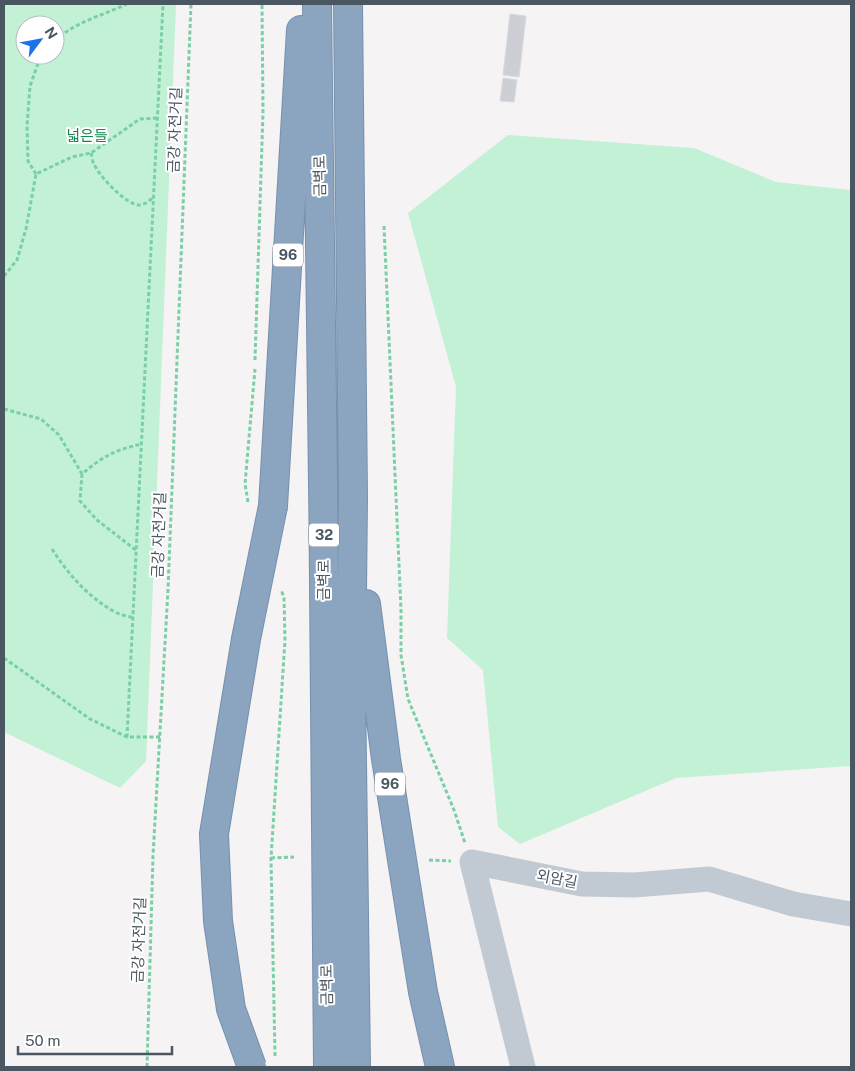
<svg xmlns="http://www.w3.org/2000/svg" width="855" height="1071" font-family="'Public Sans','Noto Sans KR',sans-serif">
<style>
.green{fill:#c3f1d5;fill-rule:evenodd}
.building{fill:#cdcfd5;stroke:#d7d9de}
.lines{fill:none;stroke-linecap:round;stroke-linejoin:round}
.highway-casing{stroke:#7690ad;stroke-width:30}
.path{stroke:#7ad0a6;stroke-width:3;stroke-dasharray:4 2.5;stroke-linecap:butt}
.minor{stroke:#c1cad2;stroke-width:25}
.highway{stroke:#8ba5c1;stroke-width:28}
.highway-bridge-casing{stroke:#7690ad;stroke-width:30;stroke-linecap:butt}
.highway-bridge{stroke:#8ba5c1;stroke-width:28}
.labels{text-anchor:middle;stroke-width:4;stroke-linejoin:round;paint-order:stroke}
.shield{fill:#fff;stroke:#808990;stroke-width:1}
.shield-label{font-size:14px;font-weight:bold;fill:#4a5661}
.street-label{font-size:15px;fill:#4a5661;stroke:#fff}
.park-label{font-size:15px;fill:#17864f;stroke:#fff}
</style>
<rect width="100%" height="100%" fill="#f5f3f3"/>
<path class="green" d="M4,4H176L146,761L120,788L4,732ZM25,25H55V55H25Z
M508,135L694,148L776,182L851,190V766L676,778L520,844L498,827L483,670L447,638L456,387L408,213Z"/>
<path class="building" d="M510,14L526,16L519,77L503,75Z
M503,78L517,80L514,102L500,101Z"/>
<g class="lines">
<g class="highway-casing">
<path id="highway" d="M317,4C324,358 324,713 328,1067
M348,4L353,498L351,688L356,1067
M273,506L301,30
M366,604L386,759L423,992L440,1067"/>
</g>
<path class="path" d="M55,41C74,22 104,15 127,4
M91,153C92,156 92,161 94,164C99,176 127,206 140,205C146,204 150,200 154,197
M36,174L28,161L27,126L30,86L41,55
M384,226L401,610V655L408,699L454,810L465,843
M4,276L17,260L26,229L36,174L72,157L91,153L140,119L158,118
M255,360L263,112L262,4
M4,409L41,419L59,435L82,474C103,456 115,450 142,444
M82,474L80,501L97,520L137,551
M248,502L245,484L255,369
M52,549C68,574 88,597 115,612C120,615 128,616 134,618
M4,658L90,719L127,737
M160,737H127L163,4
M271,858L294,857
M429,860L451,861
M275,1056L271,858L285,640L284,598L281,589
M147,1067L153,856L168,590L191,4"/>
<path class="minor" d="M523,1067L472,862L582,884L634,885L709,879L793,904L851,914"/>
<use href="#highway" class="highway"/>
<g class="highway-bridge-casing">
<path id="highway-bridge" d="M252,1067L231,1009L218,921L214,834L246,639L273,506"/>
</g>
<use href="#highway-bridge" class="highway-bridge"/>
</g>
<g class="labels">
<g class="shield">
<rect x="273" y="243.5" width="30" height="23" rx="4"/>
<rect x="309" y="523.5" width="30" height="23" rx="4"/>
<rect x="375" y="772.5" width="30" height="23" rx="4"/>
</g>
<g class="shield-label">
<text x="288" y="260">96</text>
<text x="324" y="540">32</text>
<text x="390" y="789">96</text>
</g>
<g class="street-label">
<text transform="translate(175 130) rotate(-88)" y="5">금강 자전거길</text>
<text transform="translate(320 176) rotate(-91)" y="5">금벽로</text>
<text transform="translate(159 535) rotate(-88)" y="5">금강 자전거길</text>
<text transform="translate(324 580) rotate(-90)" y="5">금벽로</text>
<text transform="translate(557 879) rotate(11)" y="5">외암길</text>
<text transform="translate(139 940) rotate(-88)" y="5">금강 자전거길</text>
<text transform="translate(327 985) rotate(-91)" y="5">금벽로</text>
</g>
<g class="park-label">
<text x="87" y="141">넓은들</text>
</g>
</g>
<rect width="855" height="1071" fill="none" stroke="#4a5661" stroke-width="10"/>
<g transform="translate(40 40) rotate(58)"><circle r="24" fill="#ffffff" stroke="#b7bbc0"/>
<path d="M0-4L9 19L0 12L-9 19Z" fill="#1a73e8"/>
<text y="-8" font-size="14" font-weight="bold" text-anchor="middle" fill="#4a5661">N</text>
</g>
<path d="M18 1046v8h154v-8" fill="none" stroke="#4a5661" stroke-width="2.5"/>
<text x="25" y="1046" font-size="15" fill="#4a5661" stroke="#ffffff" stroke-width="4" paint-order="stroke">50 m</text>
</svg>
